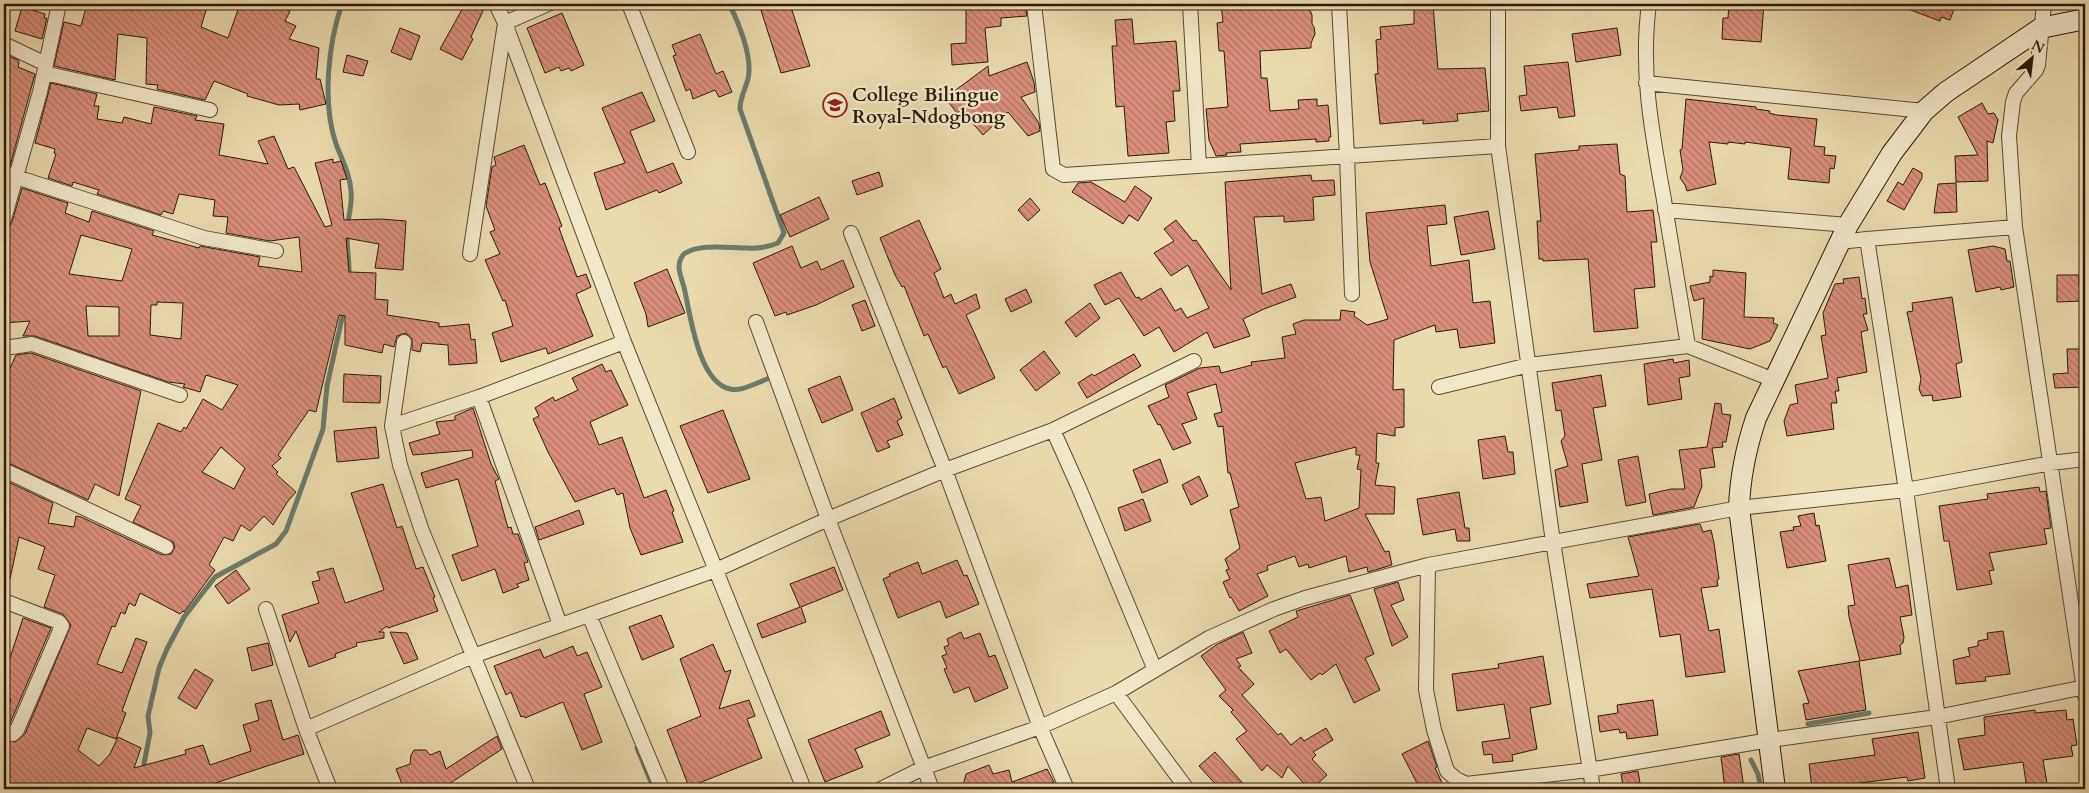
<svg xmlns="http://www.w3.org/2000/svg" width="2089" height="793" font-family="Cardo,serif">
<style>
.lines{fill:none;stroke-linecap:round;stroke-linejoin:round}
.stream{stroke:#6c7b6a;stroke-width:5}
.building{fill:url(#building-back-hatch);stroke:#2a1a09;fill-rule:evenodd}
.street-casing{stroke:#5a4a32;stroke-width:16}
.secondary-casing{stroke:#2a1a09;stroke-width:22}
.street{stroke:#f1e8c9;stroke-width:14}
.secondary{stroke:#f1e8c9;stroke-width:20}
.labels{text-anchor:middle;stroke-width:4.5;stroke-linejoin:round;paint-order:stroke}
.poi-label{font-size:19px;font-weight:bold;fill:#2a1a09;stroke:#f1e8c9;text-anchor:start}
</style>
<defs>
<pattern id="building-back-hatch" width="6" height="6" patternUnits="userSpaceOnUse" patternTransform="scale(1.25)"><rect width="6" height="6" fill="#db8f7a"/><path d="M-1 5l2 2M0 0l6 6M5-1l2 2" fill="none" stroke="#b27462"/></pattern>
</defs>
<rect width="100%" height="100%" fill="#eadbac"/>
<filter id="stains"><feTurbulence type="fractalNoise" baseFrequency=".004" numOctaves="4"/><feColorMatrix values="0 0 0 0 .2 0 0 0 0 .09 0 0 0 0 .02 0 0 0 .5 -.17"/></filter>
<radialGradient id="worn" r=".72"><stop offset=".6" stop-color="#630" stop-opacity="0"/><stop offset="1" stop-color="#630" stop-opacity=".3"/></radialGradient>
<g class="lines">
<path class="stream" d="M342,4C328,44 322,103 336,144C342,160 350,174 351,191C353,206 346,222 347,237C347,251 350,264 349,279
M729,4C739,23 753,58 748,79C745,90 740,98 740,109L784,233L778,243C768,247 757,249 747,248C730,248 698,243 684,254C680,258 679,263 679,268C680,275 682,281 684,287C690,313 698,382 730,389C741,392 756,383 767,379
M1808,724L1869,713
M637,748L654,789
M1751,760L1758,774L1761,789
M145,771L144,764L150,733L148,716L159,668L167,649L184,617L215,577L276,544L286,531L323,429L327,386L344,309"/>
</g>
<path class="building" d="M87,4H101L115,7L116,4H208L201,27L228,38L240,4H273L290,11L285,21L296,26L289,39L319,48L316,79H320L326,104L300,110L299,104L279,105L247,96L248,94L214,81L205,100L157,89L158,85L146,84L147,38L118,34L115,80L54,66L64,22L81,26Z
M465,4H486L471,37L473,39L462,60L440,49Z
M759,4H790L810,66L781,73Z
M993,4H1025L1027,16L1001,18V26L985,28L988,62L952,65L951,44L966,43V6Z
M1221,4H1253V6L1295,4L1309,8L1312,15V24L1314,27L1315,34L1311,43V48L1260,51L1261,78H1267L1270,111L1299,109L1298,100L1317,99V106L1328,105L1331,137H1329V141L1316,142V139L1240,144L1241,152L1226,153L1227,155L1216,156L1209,140L1206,109L1228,107L1224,51H1219L1217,23L1223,22Z
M1414,4H1433L1438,69L1485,68L1489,111L1457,114L1458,121L1423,124V120L1380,124L1375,74H1378L1376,40L1381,39L1380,27L1414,24Z
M1729,4H1764L1761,42L1722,39L1723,18H1728Z
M1897,4H1956L1950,20L1941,17L1940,21L1897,5Z
M22,7L45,14L44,18H47L42,39L15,31Z
M562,13L584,65L571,71L569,68L561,71L559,67L545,73L527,28Z
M1132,19L1134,44L1176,41L1180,91H1173L1175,121L1166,122L1169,153L1128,156L1124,106L1116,107L1112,46H1117L1115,20Z
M400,28L420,36L411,60L391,52Z
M1617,28L1621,55L1576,62L1572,34Z
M700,34L716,74L723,71L732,92L719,97L715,90L693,99L690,89L686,91L673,56L676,55L672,45Z
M4,54L18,60L19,62L18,67L35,74L10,166L4,164Z
M347,55L368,61L363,76L343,72Z
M1027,62L1034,82L1035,92L1021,97L1039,123L1040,131L1028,136L1008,112L983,135L961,110L957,113L945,98L988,66L989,76Z
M1568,62L1575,116L1559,118L1557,107L1521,111L1519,96L1527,95L1524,66Z
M51,83L97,94L94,106H99L97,119L122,123L124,117L151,124L154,107L197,116L195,120L224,124L219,155L268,164L258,141L274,136L288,169L294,167L325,227L332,225L315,163L333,159V163L341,161L347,179L340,180L344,220L381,219L406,221L403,270L375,268L379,244L346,238L349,272L376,273L375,299L388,300L387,315L433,322L439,323V327L469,324L471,340L475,339L477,363L449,365L448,345L422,343L420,352L412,350V339L406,333L397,336L394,347L384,344L382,353L345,345V316L339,315L316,412L309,410L278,455L281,458L272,466L278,472L276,474L296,492L288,501L273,525L264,516L250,531L241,525L233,541L224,537L209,565L215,570L184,612L183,611L180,614L140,593L135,606L129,603L125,614L121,612L115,627L112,626L97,664L122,673L136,638L147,642L122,711L126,713L116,739L87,728L78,750L99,766L110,754L118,737L141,748L134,768L186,754L185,750L203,745L210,765L251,751L243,725L259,720L255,704L271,700L283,740L298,735L304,754L203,787V789H4V739L15,742L25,734L71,625L63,614L44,607L55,575L38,569L45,547L19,537L10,579L4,578V480L53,503L48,523L74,527L76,516L81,517L162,555L171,554L175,547L173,542L133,522L141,506L125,499L158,423L181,432L184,427L186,429L203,399L222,410L238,385L206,375L200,392L183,387L185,384L168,382L35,336H23L30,321L4,323V270L8,238L4,236V228L10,226L12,222L22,188L68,203L65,213L89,222L92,211L154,231L152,235L199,248L200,246L260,257L258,266L302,272L299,237L270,241L226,233L228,217L213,216L215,200L179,194L173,214L163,211L161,215L97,194L99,190L73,182L72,186L48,178L56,154L54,153L55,149L35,143ZM81,235L132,249L122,281L69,274ZM157,302L183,303L181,339L150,335L151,305H157ZM86,306L119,307V336H88ZM221,447L245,468L234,489L202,472Z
M642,92L655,121L630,131L647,173L673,163L682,183L659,193L657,190L606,210L594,173L625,163L602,108Z
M1686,99L1756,107V109L1770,111L1769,113L1777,115L1817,119L1814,146L1825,147L1824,155L1836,156L1834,169L1830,168L1829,183L1788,179L1791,148L1745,142V144L1728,142V144L1709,142L1716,184L1687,191L1685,185L1680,178L1683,170L1680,150L1682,149Z
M1982,103L1988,114L1994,113L1998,120L1993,143L1987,141L1988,181L1956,182L1955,156L1978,155L1958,117Z
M1617,144L1620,174L1625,176L1627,212L1653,210L1657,242H1651L1655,287L1634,289L1638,328L1594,332L1588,259L1543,261V259H1539L1537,221H1541L1535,154L1579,150V146Z
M524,145L540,185L545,183L562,226L559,228L577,277L586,274L591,287L576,294L593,336L548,354L546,348L501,362L492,333L513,326L505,300L503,301L485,260L500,254L490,232L495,230L486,206L492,167L496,165L494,157Z
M1913,168L1922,173V178L1904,210L1887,201L1898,182L1903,185Z
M879,172L883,186L857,195L852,181Z
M1311,175L1312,181L1334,180L1335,195L1313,197L1314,220L1284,222V216L1254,217L1262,294L1291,284L1296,297L1264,309L1243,319L1250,336L1214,348L1207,332L1174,352L1159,327L1144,336L1119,298L1105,305L1094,285L1121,272L1136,298L1139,297L1141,300L1161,288L1175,311L1181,308L1187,318L1209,308L1188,265L1171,276L1154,253L1174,241L1164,229L1176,220L1193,241L1196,240L1231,290L1225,182Z
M1091,182L1125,202L1135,186L1152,198L1138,221L1129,215L1123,224L1072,192L1078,183Z
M1956,183L1957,212L1934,213L1938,184Z
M819,197L829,219L790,237L780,215Z
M1030,198L1040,210L1028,221L1018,210Z
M1445,205L1447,224L1427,226L1431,266L1469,260L1473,303L1490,301L1495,343L1460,348L1457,329L1436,332L1435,325L1394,340L1393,390L1404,389V427L1395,428V436L1377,433L1376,463H1379L1375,485L1395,487L1394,514H1365L1385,552L1389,551L1392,565L1368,572L1367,567L1349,572L1346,556L1309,568L1308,564L1299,567L1295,556L1267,566L1268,570L1257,574L1268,596L1239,611L1231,597L1230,598L1223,582L1230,579L1226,570L1229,569L1225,559L1240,548L1230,510L1239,507L1230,473H1228L1223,426L1218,427L1214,414L1222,412L1216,384L1187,393L1197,419L1182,424L1191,443L1173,450L1160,424L1158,425L1148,406L1169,397L1165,385L1200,368L1219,366L1221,373L1252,365L1251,362L1285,358L1282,337L1296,334L1293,324L1304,320H1340L1341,310L1355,312L1354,316L1367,325L1388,319L1370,262L1366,213ZM1356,447V455H1360L1357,469L1361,470L1359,508L1325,521L1321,497L1306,499L1295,463Z
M1488,211L1495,249L1461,255L1454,217Z
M919,220L941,269L934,273L944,298L951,294L955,304L976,294L980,308L966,315L995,378L959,394L946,366L943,368L928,334L924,336L904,286L902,287L895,275L880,238Z
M792,246L801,268L817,261L821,270L843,260L854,287L816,305L787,315L786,312L775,316L753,263Z
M1993,246L2005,249L2007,261H2010L2014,287L2001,290L2000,287L1976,292L1968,250Z
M667,269L685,313L648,327L646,314L634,283Z
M1713,270L1746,273L1744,317L1774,318L1773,323L1778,325L1770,341L1750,349L1702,339L1704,298L1694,301L1690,286L1710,282V276L1713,277Z
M2057,275H2079V284L2083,283V301L2057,302Z
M1859,277L1862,299L1865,298L1867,314H1863L1868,330L1861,332L1867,372L1837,378L1839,391H1835L1837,403H1831L1834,429L1787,436L1784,421L1790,405L1798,403L1795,385L1828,378L1821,336L1826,335L1823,313L1835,284L1844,283L1843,279Z
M1026,289L1032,302L1011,312L1005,299Z
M1952,297L1962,362L1956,364L1961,397L1933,401L1932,395L1922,396L1919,389L1921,379L1907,312L1913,311L1912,303Z
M865,300L875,326L862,331L852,305Z
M1090,303L1100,318L1076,337L1065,322Z
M2067,349H2085V387L2055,388L2053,374L2068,373Z
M1044,351L1060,373L1036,391L1020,370Z
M31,353L141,391L119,496L95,484L88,500L4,461V395L7,375L16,355Z
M1134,354L1141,366L1087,398L1078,383L1092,374L1094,376Z
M1673,359L1674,363L1689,360L1690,376L1679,378L1682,399L1648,405L1644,364Z
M602,364L606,372L611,370L628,405L590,422L599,445L622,437L644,498L666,490L674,511L672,512L683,542L641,555L630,528L623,493L617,495L614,488L575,502L548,452L533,419L539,416L535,408L541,404L553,397L555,401L578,390L572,378Z
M344,374L381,376L380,403L343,402Z
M1601,375L1606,406L1593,408L1602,460L1582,464L1588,502L1560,507L1555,470L1568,466L1561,441L1565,436L1561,410L1556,411L1552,383Z
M840,376L853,410L822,423L808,389Z
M894,398L902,418L897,421L903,435L887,441L890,447L877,452L861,413Z
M1715,403L1721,404L1722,414L1731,415L1726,442H1722L1723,447L1712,448L1715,467L1700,469L1702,486L1694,507L1653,515L1649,494L1671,489H1685L1679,450L1707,447Z
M473,408L491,464L499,479L495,481L508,528L511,527L513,534H518L528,562L524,563L529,580L517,584L519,587L503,593L495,569L462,581L452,555L478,546L458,479L426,488L421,473L473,457L472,450L413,455L409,443L440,434L436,422L455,420V416Z
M723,410L750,479L708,493L680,426Z
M376,427L379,458L337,462L334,431Z
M1505,436L1508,452H1513L1515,474L1483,479L1478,440Z
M1638,456L1646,502L1626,506L1618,460Z
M1160,459L1168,482L1142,493L1133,470Z
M1199,476L1208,496L1191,505L1182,485Z
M383,484L397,528L402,526L416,569L423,567L435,597L433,598L438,611L388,628L387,626L379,632H384V638L356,643L357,646L335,654L336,657L309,667L296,631L290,642L282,615L319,603L312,582L320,580L317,572L333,568L345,603L384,590L351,493Z
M2039,487L2040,492L2046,491L2051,528L2044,529L2047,544L1989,553L1994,570L1989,571L1992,584L1957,590L1949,541H1944L1939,506L1988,499L1987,494Z
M1459,492L1465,528H1469L1470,541H1457L1455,529L1423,535L1417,499Z
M1143,499L1151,521L1125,531L1118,508Z
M579,510L584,524L539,540L535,527Z
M1814,513L1816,526L1819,525L1826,561L1787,568L1780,532L1794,530L1793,527L1801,526L1798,516Z
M1700,524L1703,532L1711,530L1714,543L1719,579L1717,580L1718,586L1701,588L1709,631L1719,629L1725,672L1686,677L1680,634L1660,637L1652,589L1590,598L1587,584L1639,576L1628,537Z
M1889,558L1896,588L1908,585L1912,615L1900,617L1904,637L1903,643L1900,645L1901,654L1860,661L1849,617L1848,606L1855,605L1848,565Z
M957,560L964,576L967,575L979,604L946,618L940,601L898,618L883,579L890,576L889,574L918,562L922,574Z
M834,567L843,590L801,607L806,622L762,638L757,624L800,607L790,584Z
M236,570L250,589L228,604L215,586Z
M1398,582L1404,600L1391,605L1408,637L1392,646L1374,589Z
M1350,595L1374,654L1365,658L1380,690L1354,703L1336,664L1322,675L1320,673L1311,680L1286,649L1280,653L1269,631L1298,617L1296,611Z
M661,615L674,647L642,660L629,627Z
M23,618L51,628L10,723L4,721L11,699L4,697V659L9,661Z
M2003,631L2010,674L1985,677L1986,681L1956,684L1953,660L1970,656L1968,648L1978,646V641L1988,639L1987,633Z
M390,632L407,633L418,659L404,664Z
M961,632L964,639L980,633L989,657L995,655L1008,688L975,702L969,687L954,693L944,669L947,668L942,656L947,654L944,647L949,645L947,639Z
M1243,632L1252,653L1236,659L1241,666L1238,667L1254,684L1242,695L1278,735L1281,733L1291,745L1301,737L1304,741L1326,728L1333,740L1313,752L1316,755L1312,759L1327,775L1313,788L1311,786L1308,788L1288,766L1282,778L1267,765L1262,771L1236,739L1247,731L1231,712L1233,710L1219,696L1226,690L1201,656L1216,645Z
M268,643L273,665L252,671L247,648Z
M713,644L725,672L731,670L719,709L749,700L755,716L747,719L762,758L689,787L667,730L701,716L680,659Z
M573,646L577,656L587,652L602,687L584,694L602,742L582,750L563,702L525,718L524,716L521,717L511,692L506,695L494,666L540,649L544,658Z
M1543,656L1551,704L1530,708L1537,749L1512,755L1513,761L1493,763L1492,754L1484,755L1482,742L1510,738L1504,704L1457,711L1452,674L1499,668L1498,664Z
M1859,661L1866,710L1806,720L1803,704L1809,703L1798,671Z
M195,669L213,680L196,709L178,698Z
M1653,700L1658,735L1627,739L1626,732L1620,733L1619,729L1600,732L1598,716L1618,713L1617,705Z
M2035,710V713L2066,710L2067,720L2073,719L2077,745L2071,746L2073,756L2043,760L2048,789H2027L2023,762L1964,770L1958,739L1985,735L1984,717Z
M881,711L890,735L855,749L863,767L825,782L808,740Z
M1918,732L1925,778L1908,781L1907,777L1812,789L1809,764L1875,755L1872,739Z
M497,736L502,749L446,786L447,789H404L396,769L410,764L411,755L414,750H426L430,755L440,751L446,769Z
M1428,741L1437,767L1435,768L1445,789H1420L1402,754Z
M1215,752L1248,789H1220L1199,766Z
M1739,754L1744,788L1725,789L1721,757Z
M989,765L993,774L1009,770L1012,782L1047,769L1054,782L1048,785L1050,789H962L966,774Z
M1638,771L1640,783L1623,785L1621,774Z"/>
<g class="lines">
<g class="street-casing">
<path id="street" d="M496,4L505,23L624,342L804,789
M629,4L688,152
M1034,4L1053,169L1064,175L1498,146
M1190,4L1199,166
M1339,4L1347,156L1352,294
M1498,4V146L1553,542L1593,789
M1649,4C1640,71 1652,133 1664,200C1672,248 1680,297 1688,346
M2044,4L2038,65L2036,70L2016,93L2013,102L2009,136L2015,227L2085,696
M4,44L46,64
M44,73L210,110
M1646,83L1924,111
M4,173L204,238L276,251
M1665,210L1848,225
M4,219L40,92L59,4
M851,233L945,470L1040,727L1067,789
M1867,239L2015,227
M1840,242L1867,239L1906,490L1948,789
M470,254L505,23L548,4
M756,322L828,519L932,789
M404,342L392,426L400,465L422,531L528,789
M4,348L32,344L180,395
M1439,387L1529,365L1688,346L1774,380
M392,426L479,397
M1053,430L1079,488L1155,670
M4,470L166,547
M1428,565L1426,690L1434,730L1447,771L1456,779L1466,784L1589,770L1770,740L1937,717L2085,687
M4,601L59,622L62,626L17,730L13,734L4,730
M266,609L306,729
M589,615L662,789
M560,625L479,397L624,342
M1116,693L1187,789
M330,789L306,729L473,656L716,570L828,519L945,470L1053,430L1194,361
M881,789L923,768L1040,727L1116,693L1209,638L1274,609L1305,598L1428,565L1739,508L1906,490L2051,463L2085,459"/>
</g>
<g class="secondary-casing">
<path id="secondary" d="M1775,789L1739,508C1740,476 1746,448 1756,418L1848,225L1892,153L1924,111L1946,92L2041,28L2085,19"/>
</g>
<use href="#street" class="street"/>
<use href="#secondary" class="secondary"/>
</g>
<defs>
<g id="school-ring" transform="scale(1.25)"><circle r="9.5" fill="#f1e8c9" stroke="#8f2418" stroke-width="1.5"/><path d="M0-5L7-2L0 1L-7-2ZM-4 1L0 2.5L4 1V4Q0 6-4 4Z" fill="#8f2418"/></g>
</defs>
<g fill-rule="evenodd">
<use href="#school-ring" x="835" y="105"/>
</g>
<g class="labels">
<g class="poi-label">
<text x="852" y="101">College Bilingue<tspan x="852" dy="22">Royal-Ndogbong</tspan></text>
</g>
</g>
<rect width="2089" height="793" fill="none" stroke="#eadbac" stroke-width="20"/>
<rect x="5" y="5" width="2079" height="783" fill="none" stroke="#2a1a09" stroke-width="2.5"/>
<rect x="10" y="10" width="2069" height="773" fill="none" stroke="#2a1a09"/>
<g transform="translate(2032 58) rotate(28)" stroke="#f1e8c9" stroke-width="4" paint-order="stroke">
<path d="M0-4L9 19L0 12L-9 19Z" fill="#2a1a09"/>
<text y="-8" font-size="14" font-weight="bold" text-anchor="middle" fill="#2a1a09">N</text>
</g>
<rect width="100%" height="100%" filter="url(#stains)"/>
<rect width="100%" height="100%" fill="url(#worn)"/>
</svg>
